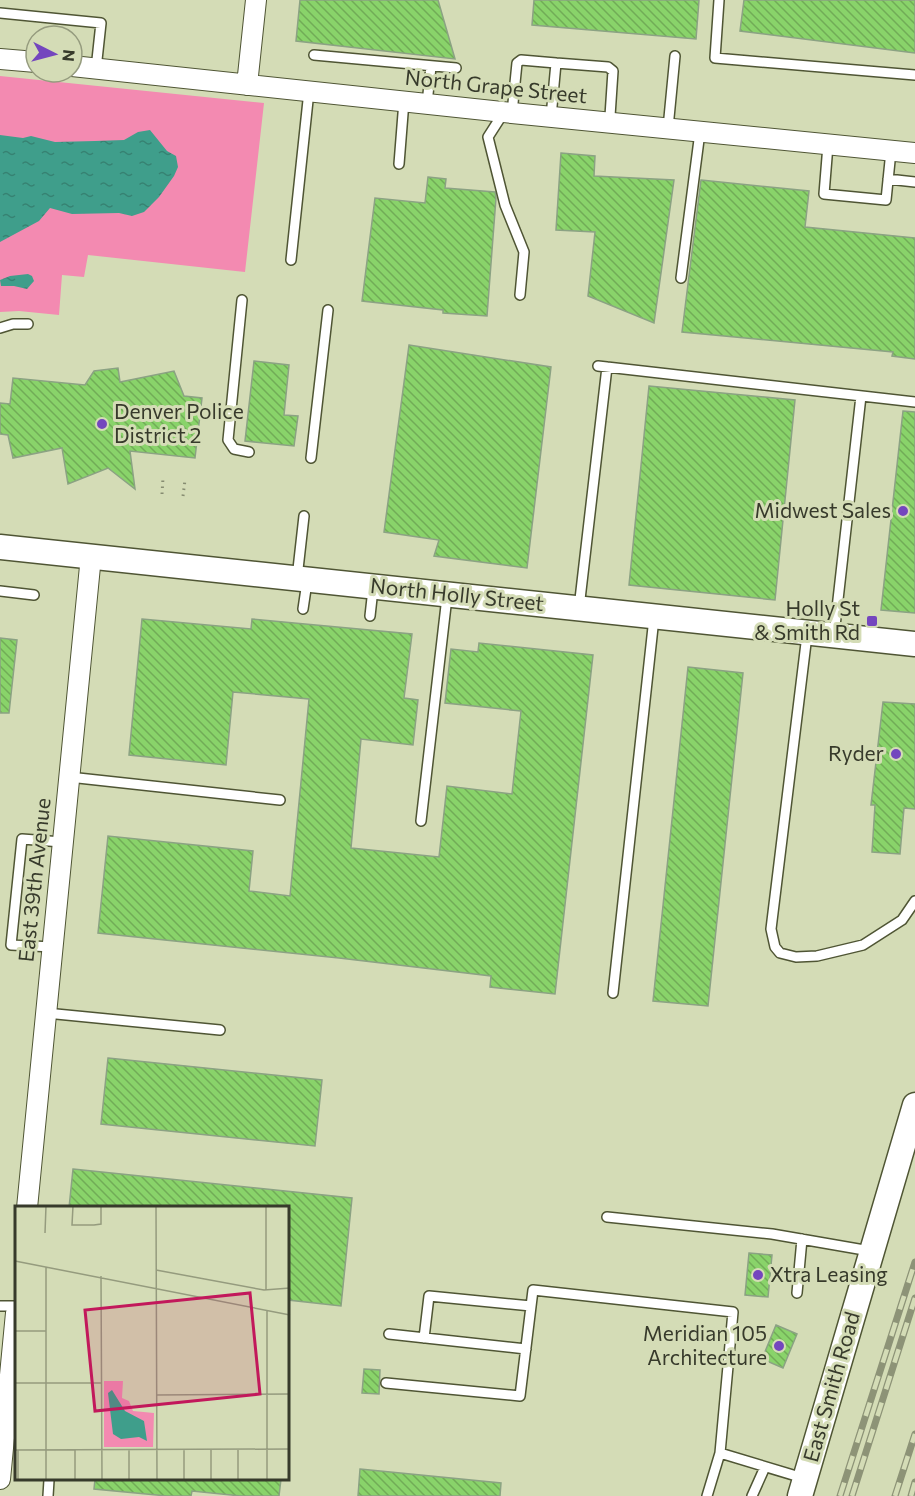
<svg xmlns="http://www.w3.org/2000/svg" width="915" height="1496" font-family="Commissioner,sans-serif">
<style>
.green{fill:#f38ab1}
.water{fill:url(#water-ripples)}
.building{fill:url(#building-back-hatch);stroke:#8ba283;stroke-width:1.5}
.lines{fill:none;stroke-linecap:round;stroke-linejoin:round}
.service-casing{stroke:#4f5534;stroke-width:12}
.minor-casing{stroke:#4f5534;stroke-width:22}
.tertiary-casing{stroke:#4f5534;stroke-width:27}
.path{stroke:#868c71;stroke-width:3;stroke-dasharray:1.5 4.5;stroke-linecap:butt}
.service{stroke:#fff;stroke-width:9}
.minor{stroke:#fff;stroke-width:20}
.tertiary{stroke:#fff;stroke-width:24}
.rail-casing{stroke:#8d9377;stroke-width:7}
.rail{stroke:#d4dcb6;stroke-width:4.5;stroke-dasharray:14;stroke-linecap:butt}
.poi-dot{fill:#7446be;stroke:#d4dcb6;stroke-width:2}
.labels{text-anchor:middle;stroke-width:6;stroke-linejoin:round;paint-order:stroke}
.street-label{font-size:21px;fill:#373a2b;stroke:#d4dcb6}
.poi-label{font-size:21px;fill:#373a2b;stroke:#d4dcb6;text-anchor:end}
.inset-road{fill:none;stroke:#959b7e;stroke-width:1.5}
.view{fill:#c2185b;fill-opacity:0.15;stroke:#c2185b;stroke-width:3}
.inset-edge{fill:none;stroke:#373a2b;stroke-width:3}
</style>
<defs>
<pattern id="water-ripples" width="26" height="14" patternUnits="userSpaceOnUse" patternTransform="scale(1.5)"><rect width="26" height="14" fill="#3f9e8b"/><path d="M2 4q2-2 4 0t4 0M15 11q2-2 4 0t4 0" fill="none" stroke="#368272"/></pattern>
<pattern id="building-back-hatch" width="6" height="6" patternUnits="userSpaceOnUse" patternTransform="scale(1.5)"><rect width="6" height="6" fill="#89d36a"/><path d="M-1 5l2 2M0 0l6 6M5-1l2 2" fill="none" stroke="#71ac57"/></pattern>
</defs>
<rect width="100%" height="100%" fill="#d4dcb6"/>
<path class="green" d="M0,76L264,103L245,272L88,255L84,277L62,275L59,315L19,311L0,312Z"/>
<path class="water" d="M150,130L167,151L176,156L178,167L174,176L159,197L144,212L132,216L119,213L72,214L50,208L39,221L0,242V135L23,138L31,136L55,142L95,141L124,140L138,132Z
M28,274L32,276L34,281L27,289L14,286H1L0,280L10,276Z"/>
<path class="building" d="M300,0H438L455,59L296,41Z
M534,0H699L696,39L532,25Z
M744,0H915V53L740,31Z
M561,153L595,156L594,176L674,180L654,323L588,296L595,232L556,230Z
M428,177L446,179L445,188L495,192L496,198L487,316L443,313V310L362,301L375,198L425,203Z
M701,180L809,191L805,227L915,238V359L892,356L893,352L682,332Z
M409,345L551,367L527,568L434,556L439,540L384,532Z
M254,361L289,365L284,415L298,416L294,446L245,441Z
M118,368L120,382L174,371L184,396L202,398L195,458L130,451L135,489L108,468L68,484L62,448L13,458L8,435L0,434V403L10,404L13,378L85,385L94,371Z
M649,386L795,400L775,600L629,585Z
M903,411L915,412V613L881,610Z
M142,619L251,629L252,619L412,634L404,698L418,700L413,745L361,739L351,848L439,857L447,786L512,794L521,711L445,703L451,649L478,652L479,643L593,655L555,994L490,987L491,976L339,958L98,933L108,836L253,851L249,891L290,896L309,699L233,692L226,765L129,755Z
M0,638L17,640L9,713H0Z
M688,667L743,673L708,1006L653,1001Z
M883,702L915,704V809L904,808L900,854L872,852L875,805H871Z
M108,1058L322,1080L315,1146L101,1124Z
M73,1169L352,1198L341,1306L288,1300V1208H69Z
M749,1253L772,1255L768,1297L745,1295Z
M776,1325L797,1334L783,1368L762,1359Z
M364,1369L380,1370L379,1394L362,1393Z
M360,1469L501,1483L500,1496H358Z
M95,1479H281L279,1496H241L192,1491L191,1496H167L94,1489Z"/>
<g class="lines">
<g class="service-casing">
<path id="service" d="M719,0L715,58L915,75
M0,13L101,23L96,69
M314,55L456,68
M427,103L431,67
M504,112L488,137L505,205L524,252L520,295
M512,113L517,63L521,60L556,63
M551,117L556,63L608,67L613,71L610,116
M668,128L675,56
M828,145L824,194L886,200L891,151
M399,164L404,101
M888,179L915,182
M291,260L309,91
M681,278L700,132
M242,300L228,440L234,449L249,452
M0,328L13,324H28
M598,366L915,402
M311,458L328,310
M297,578L304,516
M0,591L34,595
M579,608L607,367
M303,609L307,582
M370,616L373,589
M807,635L771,929L775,947L780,953L796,957L817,956L863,945L902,920L915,901
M834,635L861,396
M69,777L280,800
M421,821L447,597
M53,947L11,945L22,839L62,842
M613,993L654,618
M46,1013L220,1030
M607,1217L772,1234L870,1251
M797,1293L802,1239
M0,1306H16
M389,1334L526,1349
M424,1338L429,1296L531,1306
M386,1383L520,1396L533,1290L733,1312L720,1453L803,1478
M48,1496L49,1480
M707,1496L720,1453
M752,1496L765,1467"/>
</g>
<g class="minor-casing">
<path id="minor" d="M0,59L36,62
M72,66L512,113L915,153
M247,85L256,0
M27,1208L91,556
M0,1479L16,1313"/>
</g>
<g class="tertiary-casing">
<path id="tertiary" d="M0,547L915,644
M800,1496L915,1105"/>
</g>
<path class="path" d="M162,494L163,478
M183,496L185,480"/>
<use href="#service" class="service"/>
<use href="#minor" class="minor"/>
<use href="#tertiary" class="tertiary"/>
<g class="rail-casing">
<path id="rail" d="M840,1496L915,1262
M852,1496L915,1298
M895,1496L915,1434
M911,1496L915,1482"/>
</g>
<use href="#rail" class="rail"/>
</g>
<g class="poi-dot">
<circle cx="102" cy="424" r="6"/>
<circle cx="903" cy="511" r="6"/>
<rect x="866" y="615" width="12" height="12" rx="3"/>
<circle cx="896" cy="754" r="6"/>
<circle cx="758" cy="1275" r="6"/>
<circle cx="779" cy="1346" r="6"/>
</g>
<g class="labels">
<g class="street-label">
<text transform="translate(496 87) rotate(6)" y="7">North Grape Street</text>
<text transform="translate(457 595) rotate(6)" y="7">North Holly Street</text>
<text transform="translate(35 880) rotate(-84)" y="7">East 39th Avenue</text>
<text transform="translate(832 1387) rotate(-74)" y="7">East Smith Road</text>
</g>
<g class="poi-label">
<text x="114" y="419" text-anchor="start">Denver Police<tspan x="114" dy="24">District 2</tspan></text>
<text x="891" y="518">Midwest Sales</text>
<text x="860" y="616">Holly St<tspan x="860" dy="24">&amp; Smith Rd</tspan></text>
<text x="884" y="761">Ryder</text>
<text x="770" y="1282" text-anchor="start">Xtra Leasing</text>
<text x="767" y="1341">Meridian 105<tspan x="767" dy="24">Architecture</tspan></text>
</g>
</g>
<g transform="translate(15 1206)">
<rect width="274" height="274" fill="#d4dcb6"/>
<path d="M89,175H108L107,192L114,195L118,205L139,207L138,241H89Z" fill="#f38ab1"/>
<path d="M97,184L110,205L129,215L132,235L124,231L106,233L98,228L93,187Z" fill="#3f9e8b"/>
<path class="inset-road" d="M58,0L57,19H79L86,18V0M141,0L142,274M30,27L31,0M0,55L275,109M31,61V274M141,64L249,84L275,82M86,70L87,274M251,84V0M0,125H31M0,177H87M141,189L275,188M196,243V274M223,243V274M0,244L275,243M3,244V274M60,244V274M114,244V274M169,274V244M252,274V104"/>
<path class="view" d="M235,87L245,188L80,205L70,104Z"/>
<rect width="274" height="274" class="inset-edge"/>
</g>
<g transform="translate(54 54) rotate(96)"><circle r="28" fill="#d4dcb6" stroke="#959b7e" stroke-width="1.5"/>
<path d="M0-4.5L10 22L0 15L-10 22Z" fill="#7446be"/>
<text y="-9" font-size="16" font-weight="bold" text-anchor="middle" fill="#373a2b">N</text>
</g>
</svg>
